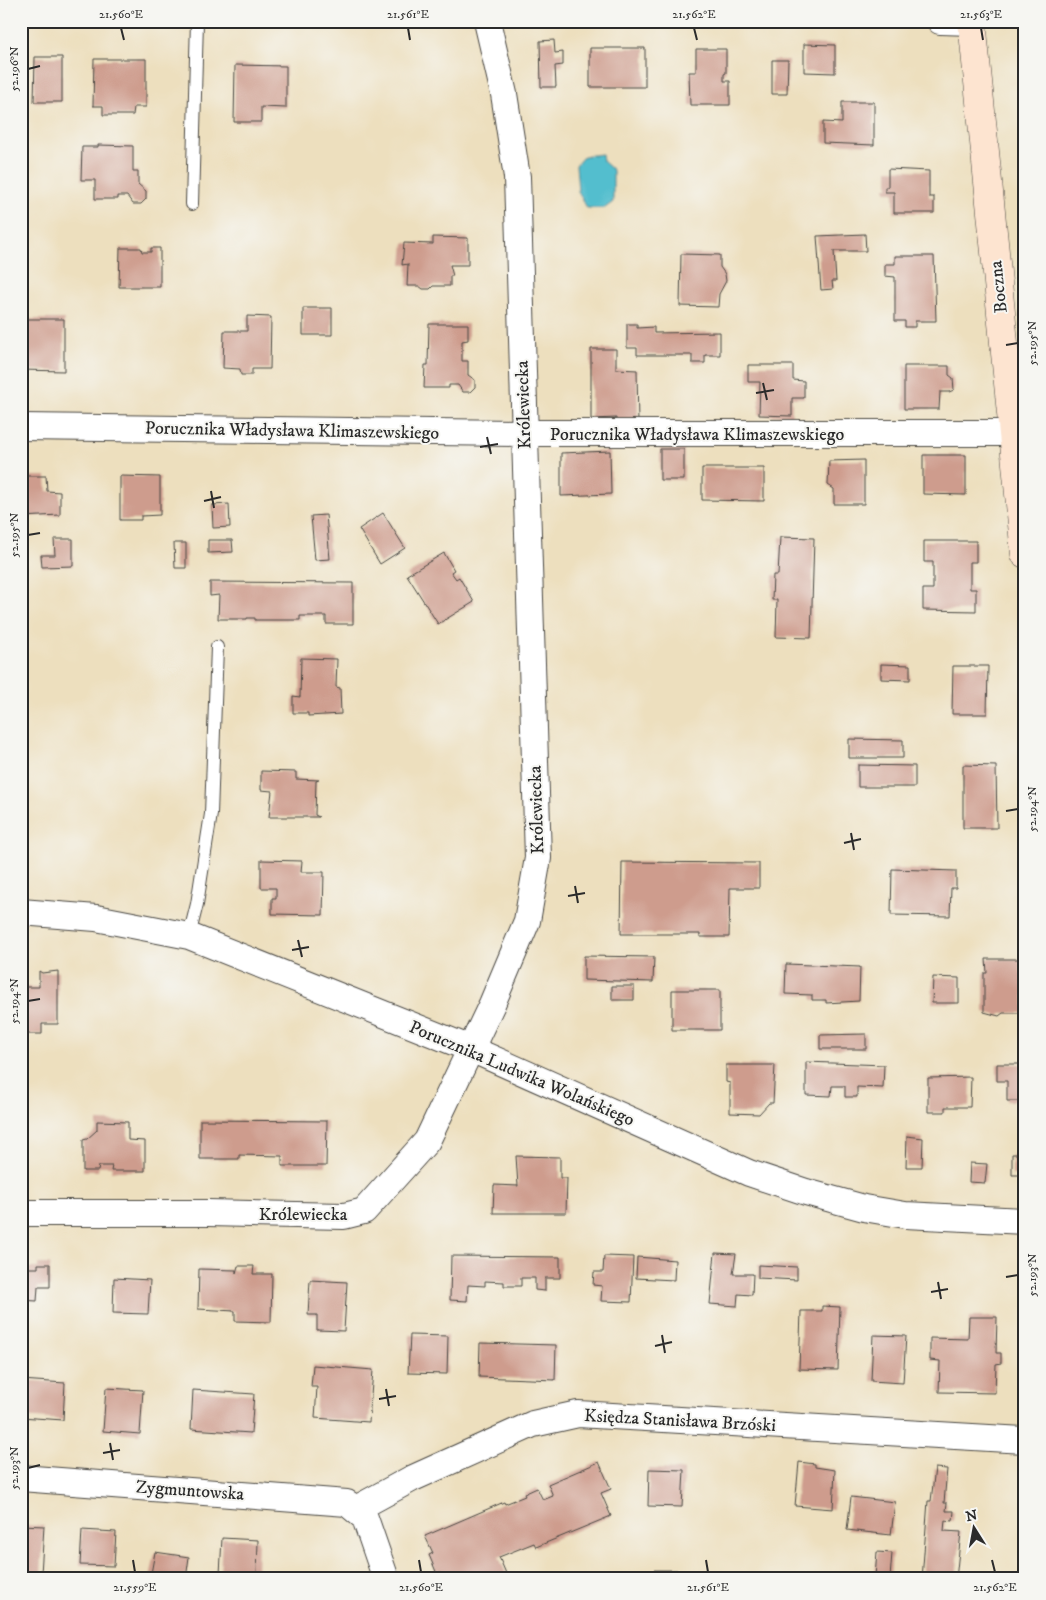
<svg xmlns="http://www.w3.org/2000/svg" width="1046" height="1600" font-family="'IM FELL DW Pica',serif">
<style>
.water{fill:#53bece;stroke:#3f747c}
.building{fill:#ce9c8d}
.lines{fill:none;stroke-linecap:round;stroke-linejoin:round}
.lane-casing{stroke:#484641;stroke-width:14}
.street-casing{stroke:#484641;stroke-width:28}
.secondary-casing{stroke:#484641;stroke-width:29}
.lane{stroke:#fff;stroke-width:12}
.street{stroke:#fff;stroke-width:26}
.secondary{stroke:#fde4d0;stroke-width:28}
.ticks{fill:none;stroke:#2b2b2b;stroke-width:2}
.labels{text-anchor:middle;stroke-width:4;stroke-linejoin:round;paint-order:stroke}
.street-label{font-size:18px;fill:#2b2b2b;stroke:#f6f6f2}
.neatline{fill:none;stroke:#2b2b2b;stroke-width:2}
.ticks-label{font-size:12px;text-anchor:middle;fill:#2b2b2b}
</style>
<rect width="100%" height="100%" fill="#f6f6f2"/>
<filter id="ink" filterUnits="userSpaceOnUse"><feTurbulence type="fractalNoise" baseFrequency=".02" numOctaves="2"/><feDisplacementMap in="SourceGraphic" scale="10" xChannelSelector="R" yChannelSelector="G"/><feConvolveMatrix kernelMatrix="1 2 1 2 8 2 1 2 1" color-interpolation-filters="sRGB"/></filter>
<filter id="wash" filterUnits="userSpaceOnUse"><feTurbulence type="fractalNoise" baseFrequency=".0096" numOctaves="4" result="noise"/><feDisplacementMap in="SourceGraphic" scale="20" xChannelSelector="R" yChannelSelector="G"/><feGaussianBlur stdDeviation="1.12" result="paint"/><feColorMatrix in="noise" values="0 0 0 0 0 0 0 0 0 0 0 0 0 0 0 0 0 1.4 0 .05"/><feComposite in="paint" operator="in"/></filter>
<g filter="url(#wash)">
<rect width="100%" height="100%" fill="#eddfbe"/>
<path class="water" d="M602,154L603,161L613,170V202L605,208H587L578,191L576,165L584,156Z"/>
<g id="blocks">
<path class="building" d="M554,40L555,53L563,52V65L555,66L556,87H541L540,41Z
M804,44L835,45V73L804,72Z
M590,48H645V87H590Z
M696,49H726V73L724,74V81H730V105H690L689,72H696Z
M35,57H62V102H34Z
M94,59H146V107H134L133,115H103V106H93Z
M772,60H788L787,94H772Z
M235,65L286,66V108L261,107V122H234Z
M842,102H874V145L823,143V122L842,123Z
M98,145L133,146V171H138V184L146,191V199L141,204H133L127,196H118V199H95V180H81L82,147H98Z
M888,169L929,171V197H934V213H894V192H885V187H888Z
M865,234L866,251H834L836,281H832L833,289L821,290L817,236Z
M433,237L468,238V265H450L453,276H450V286H433L430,289H423L419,286H407L408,264L402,265L404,243L433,244Z
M120,248H141L142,252H151V248H160V287H119Z
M681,254L720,255V267L725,274L726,281L719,294L718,307L680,306Z
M895,256H934L936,321H915V327H905V321H895V277L885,276V264H895Z
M303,308H332V335H303Z
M247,316L271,317L270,369H252V375H241L240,369L223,368L224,331H247Z
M22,319H64V371L21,370Z
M429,324H468V340L462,341V361H468V375L475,380V387L470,392H463L458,385H449V388H424L425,365H428Z
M627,324H637V328L654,327V333L720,332V355H705V363H692V355H637V348H627Z
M591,349H616V369L637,370L638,424L616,423V418L591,419Z
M748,365H793V380L804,381V398H792V416L759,415L760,382H748Z
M904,366H949V375L953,378L954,390L949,392H940L939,409H904Z
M660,449H684V480H660Z
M610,451L611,494L561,496V453Z
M923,455H966V495L923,494Z
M864,460V504H834V489L828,485L829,461Z
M702,468H764V501L702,500Z
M23,476H46L47,491L60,492V515L21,517Z
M120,476L160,477V515L141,516V520H120Z
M229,504L230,527L213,528L212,505Z
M383,513L405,548L380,564L359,529Z
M326,515L330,559L315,560L311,516Z
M780,537L814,538L811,638L776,637L777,600H772L773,575H778Z
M54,539H73V566L42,567L41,555H55Z
M208,540H232L233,552L208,553Z
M924,541H976V562H970V589H976V611L923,610V589H933V562H924Z
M174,543H186V568H175Z
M444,553L454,570L451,572L456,579L459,577L474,602L438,624L407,575Z
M210,582L353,583V624H326V616H300V620H255V618H247V619H218L219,595L210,596Z
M301,658L337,659L336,687L340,688L341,714L308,716V713H293V696L300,697Z
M881,664L910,665V680L881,679Z
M953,666H988L987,714H952Z
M849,739L903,740V758H849Z
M858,765L915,766V787H858Z
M963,765L996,766L997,828H963Z
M261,771L296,772V779L319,780L316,781L315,815L319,817H269L272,791L261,790Z
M261,860L302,861L301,872H324L323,915L272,914V898H276V888H261Z
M622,862L759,863V888H730L729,937H700V934H621Z
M892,869L956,871V888H951L950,916L891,915Z
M584,956L654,957L653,982L584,980Z
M986,959H1020L1021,973H1024V1013H1003L999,1016L984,1012V973H987Z
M786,964L860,967L859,1001L826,1003V1000H812V995L785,994Z
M39,971L42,973L58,971V1024H42V1034H21V987H39Z
M933,977L959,978V1003H932Z
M612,986H634V1000H612Z
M672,990H720V1030H672Z
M866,1034V1049H820V1035Z
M806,1062L884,1065L883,1088L857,1087V1097H845V1086H832L831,1096L806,1095Z
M997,1064H1025V1101H1007V1081H997Z
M726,1065H775L773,1103H769L759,1114L730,1113V1083L726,1082Z
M971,1077L970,1107H945V1112H928V1078Z
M200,1120L327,1121L326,1166H282V1156L239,1155V1159H200Z
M97,1121L128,1122V1140L145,1141V1171H111L112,1166H99L98,1171H83V1140L87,1139L97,1130Z
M907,1136L923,1138L922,1167H906Z
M1022,1139H1025V1175H1012V1154H1023Z
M516,1156L560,1157V1178H567L566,1213H493L494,1185L518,1186Z
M970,1163L987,1164L985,1183L969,1182Z
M715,1253L736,1254L733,1274H753L752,1295L738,1294L737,1306L710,1304Z
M451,1256L560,1257V1278H545V1291L535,1290V1278H521V1286H504V1282L485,1281V1286L468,1285L467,1301L450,1300Z
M604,1256L633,1257L631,1302L601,1301L602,1286L593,1285L594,1272H603Z
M637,1257L675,1260L674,1280L636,1278Z
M38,1264H50V1287H38L37,1301L21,1300V1268H38Z
M758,1265L797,1267V1280L758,1278Z
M238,1266H254L253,1274H272L271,1322L235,1321V1311L198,1309L199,1269L236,1270V1273Z
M114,1278L150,1280L148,1314L113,1313Z
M310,1280L347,1282L344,1331L317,1330V1315H308Z
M822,1306L840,1307L838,1370L799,1369L801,1311H822Z
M969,1317H997L996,1353H1001V1363L996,1364L995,1393L939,1392L940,1361L930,1360V1338L968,1339Z
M410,1335L448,1336L447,1374L408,1373Z
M873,1335L906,1336L903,1383L871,1381Z
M480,1343L556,1345L555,1380L479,1377Z
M313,1365L373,1370L369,1422L315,1418L317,1387H311Z
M21,1380L65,1383L63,1420L21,1417Z
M106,1388L143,1390L140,1434L103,1431Z
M193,1390L254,1394L251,1433L191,1429Z
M599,1462L611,1489L601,1493L611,1516L536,1547L534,1543L499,1557L508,1578L514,1575L516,1579H443L441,1573L437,1574L429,1555L433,1553L425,1536L504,1502L505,1504L525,1496L524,1494L537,1488L543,1500L553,1496L548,1484Z
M799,1462L815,1464V1467L835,1470L833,1509L795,1506Z
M935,1468L947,1469L944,1503H947L946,1511H954L953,1521L945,1520L944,1531L961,1532L956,1579H922L928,1501H931Z
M649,1469L684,1470L682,1507L648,1506Z
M851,1497L895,1502L891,1535L847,1530Z
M21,1525L44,1526L41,1574L21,1573Z
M82,1530L116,1532L114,1566L80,1565Z
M222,1538L258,1540L257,1576L220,1574Z
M155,1552L189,1557L186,1579H150Z
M877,1552L892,1553L890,1578L875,1577Z
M654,1570H677V1579H654Z"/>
</g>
</g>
<g filter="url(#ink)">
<use href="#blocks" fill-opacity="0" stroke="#484641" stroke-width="1"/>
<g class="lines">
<g class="lane-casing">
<path id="lane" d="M192,204L197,21
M189,936L197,904L211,814L217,647"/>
</g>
<g class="street-casing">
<path id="street" d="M940,21L972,22
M21,427L523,433H1012
M21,912L96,918L189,936L471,1049L749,1173L806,1192L864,1208L905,1215L1025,1221
M21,1213H208L344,1216L364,1211L427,1141L492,1004L527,921L538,858L517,177L504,94L487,21
M21,1478L347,1503L365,1518L386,1579
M356,1509L411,1479L533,1424L578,1414L1025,1440"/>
</g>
<g class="secondary-casing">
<path id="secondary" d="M972,21L1025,554"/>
</g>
<use href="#lane" class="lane"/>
<use href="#street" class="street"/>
<use href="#secondary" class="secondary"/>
</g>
</g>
<path class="ticks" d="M121,28L124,40M408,28L410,40M694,28L697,40M981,28L983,40M28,69L40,66M1006,345L1018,343M763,383L767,400M756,393L774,390M487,437L491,454M480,447L498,444M211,491L214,508M204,501L221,497M28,535L40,533M1006,811L1018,809M851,833L854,850M844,843L861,839M575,886L578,903M568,896L585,893M298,940L302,957M292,950L309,947M28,1001L40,999M1006,1277L1018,1275M938,1282L941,1299M931,1292L948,1289M662,1335L665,1353M655,1346L672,1342M386,1389L389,1406M379,1399L396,1396M110,1443L113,1460M103,1453L120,1450M28,1468L40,1465M133,1560L135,1572M419,1560L421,1572M706,1560L708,1572M992,1560L995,1572"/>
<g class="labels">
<g class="street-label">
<text transform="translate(998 287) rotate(-96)" y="6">Boczna</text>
<text transform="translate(523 405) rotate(-92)" y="6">Królewiecka</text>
<text transform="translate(292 430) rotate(1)" y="6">Porucznika Władysława Klimaszewskiego</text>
<text x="697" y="440">Porucznika Władysława Klimaszewskiego</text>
<text transform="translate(536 810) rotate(-92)" y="6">Królewiecka</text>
<text transform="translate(522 1073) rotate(23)" y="6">Porucznika Ludwika Wolańskiego</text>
<text x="303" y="1220">Królewiecka</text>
<text transform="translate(680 1420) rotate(3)" y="6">Księdza Stanisława Brzóski</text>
<text transform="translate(190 1490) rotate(4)" y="6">Zygmuntowska</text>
</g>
</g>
<rect width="1046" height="1600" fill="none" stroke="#f6f6f2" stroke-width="55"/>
<g transform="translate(974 1528) rotate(349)" stroke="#f6f6f2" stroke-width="4" paint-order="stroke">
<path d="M0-4L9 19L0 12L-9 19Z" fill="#2b2b2b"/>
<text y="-8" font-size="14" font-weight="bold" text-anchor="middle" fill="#2b2b2b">N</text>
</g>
<rect x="28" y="28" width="990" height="1544" class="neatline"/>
<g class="ticks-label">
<text x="121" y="18">21.560°E</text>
<text x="408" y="18">21.561°E</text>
<text x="694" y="18">21.562°E</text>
<text x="981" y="18">21.563°E</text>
<text transform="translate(14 69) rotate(-90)" y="4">52.196°N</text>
<text transform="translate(1032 343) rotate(-90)" y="4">52.195°N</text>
<text transform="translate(14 535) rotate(-90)" y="4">52.195°N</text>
<text transform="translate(1032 809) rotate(-90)" y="4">52.194°N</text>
<text transform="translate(14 1001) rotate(-90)" y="4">52.194°N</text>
<text transform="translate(1032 1275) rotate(-90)" y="4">52.193°N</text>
<text transform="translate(14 1468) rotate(-90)" y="4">52.193°N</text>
<text x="135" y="1591">21.559°E</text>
<text x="421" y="1591">21.560°E</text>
<text x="708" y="1591">21.561°E</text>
<text x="995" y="1591">21.562°E</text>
</g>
</svg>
